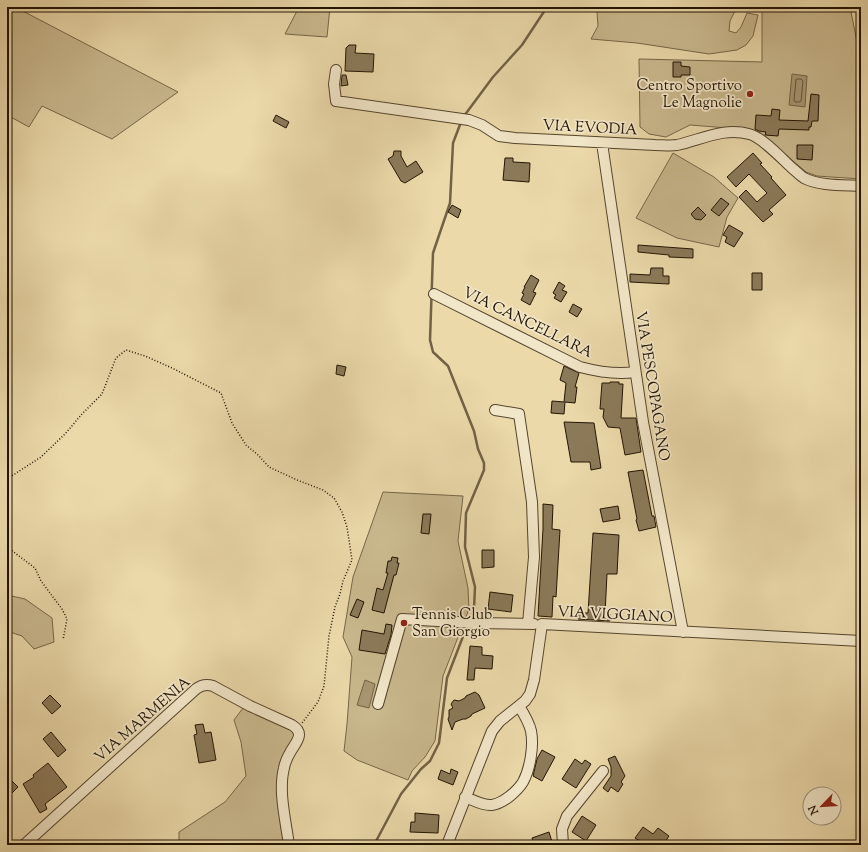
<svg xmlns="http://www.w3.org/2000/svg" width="868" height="852" font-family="'Sorts Mill Goudy',serif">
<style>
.green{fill:#c9b88d;stroke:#766648}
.water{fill:#a79671;stroke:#726245}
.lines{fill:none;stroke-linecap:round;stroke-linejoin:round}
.shore{stroke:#64553a;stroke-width:1}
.stream{stroke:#726245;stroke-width:2.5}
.building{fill:#8b7a59;stroke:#221402}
.minor-casing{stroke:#54452c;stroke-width:12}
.path{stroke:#221402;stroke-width:1.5;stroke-dasharray:1 2;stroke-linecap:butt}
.minor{stroke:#f2e6c8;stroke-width:10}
.poi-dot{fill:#8f2418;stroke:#f2e6c8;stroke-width:1.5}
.labels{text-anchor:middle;stroke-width:3.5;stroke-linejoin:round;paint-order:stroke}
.poi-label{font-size:15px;fill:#221402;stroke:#f2e6c8;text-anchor:end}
.street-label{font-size:15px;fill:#221402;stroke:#f2e6c8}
</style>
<rect width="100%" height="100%" fill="#ebd9aa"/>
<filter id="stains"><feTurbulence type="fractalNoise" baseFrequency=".005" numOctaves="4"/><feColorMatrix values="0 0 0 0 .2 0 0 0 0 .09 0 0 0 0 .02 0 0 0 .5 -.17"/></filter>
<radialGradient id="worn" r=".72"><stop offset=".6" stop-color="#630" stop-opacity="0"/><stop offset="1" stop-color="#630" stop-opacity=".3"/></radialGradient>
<path class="green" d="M7,7H15L178,92L112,139L42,106L29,127L7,115Z
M299,7H330L327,37L285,34Z
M592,7H737L730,21L729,31L736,33L741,27L747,13L758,15L753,36L746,45L737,50L709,54L637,43L591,39L598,26L597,12Z
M762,7L802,9L809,8L819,9L830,7H850L861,62V179L817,176L806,172L766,138L760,133L753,130L690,125L666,137L649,134L640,127L639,59L762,62Z
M673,153L714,177L738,198L727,217L719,247L677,238L636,218Z
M383,492L463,496L458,541L468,588L469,609L443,676L435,741L425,757L412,771L408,780L357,760L344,751L347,724L352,657L343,637L353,577Z
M7,595L25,599L52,618L54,642L34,649L22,636L7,631Z
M246,704L296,729L284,766L288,845H179V832L225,802L246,776L241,742L234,720Z"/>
<path class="water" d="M792,74L807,76L805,107L789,105Z
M365,680L375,684L369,708L357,705Z"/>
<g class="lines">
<path class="shore" d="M797,79H801L803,81L801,101L799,102H795L794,100L796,80Z"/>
<path class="stream" d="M464,116L493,77L522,45L547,7
M461,122L453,143L450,203L433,253L430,340L433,352L448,366L474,431L478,449L484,463V470L466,513L465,547L475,587L474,609L470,619
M374,845L401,794L421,769L430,761L439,743L447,678L467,626"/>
</g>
<path class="building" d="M349,45H356L355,53L374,54L373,72L345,71L346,48Z
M673,62H681V66L690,67V75H681V77H673Z
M342,75H346L348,85L341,86Z
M811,94L819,95L818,121H812L811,127H809V130L779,129L778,136L765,135L766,132L759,131L755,129L756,115L771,116L772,109L780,110L779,120L808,121Z
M276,115L289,122L286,128L273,121Z
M797,145H813L812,160L797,159Z
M394,151H401V156L407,167L416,161L423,172L405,183L401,181L388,159L393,156Z
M753,153L762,163L760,164L772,177L771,178L786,195L769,210L773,214L763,222L739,197L746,190L757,202L767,193L749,174L736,187L727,177Z
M505,158H513V162L530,163L529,182L503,180Z
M721,198L729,204L719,216L711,210Z
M452,205L461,210L458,218L448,212Z
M698,207L706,215L701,220L695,219L691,214Z
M729,225L743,233L734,247L725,242L727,237L723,235Z
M638,245L693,249V258L669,257V255L638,252Z
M651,268H663V276H669V284L630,282V274L650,275Z
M752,273H762V290H752Z
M531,275L539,280L533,292L536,293L530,305L521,300L524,294L522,293L525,287H524Z
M559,282L565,286L562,290L567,292L561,302L554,298L556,295L553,293Z
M573,304L582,309L577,317L569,312Z
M337,365L346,367L344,376L336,374Z
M564,366L579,373L575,387H577L575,403L565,402L564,414L551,413L552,401L564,402L566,383L560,380Z
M610,382H619V384H623L621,418H636L641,452L625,455L620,428L608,427L603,417L604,409H600L602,383H610Z
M564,422L594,423L601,468L591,470L590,462H571Z
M643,470L652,516H654L656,527L639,531L636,520L637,519L628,472Z
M543,504L553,505L552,529L560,530L556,597L553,596L552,617L538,616L543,529Z
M618,506L620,519L603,522L600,509Z
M423,514H431L429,534L421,533Z
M593,533L619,535L617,574H607L605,614H610V621L578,619V613H588Z
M482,550H494V567L482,568Z
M392,557L398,558L397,563H399L396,575H394L384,613L372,610L377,588L383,590L388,573H386L388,561H391Z
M490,592L513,595L511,612L488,609Z
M357,599L364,602L358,618L350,615Z
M386,624L392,625L391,635L385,654L359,650L362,630L384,634Z
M470,646L482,647V655L493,656L492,669L475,668L474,680H467Z
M475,692L479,695L485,708L472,714L471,716L466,719H463L455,722L452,730L448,719L449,717V710L453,708L451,704L454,700L459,701L465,698L466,696Z
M50,695L61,706L52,714L42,703Z
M203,724L205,733L211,732L216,760L199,763L194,735L197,734L195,725Z
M51,732L66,750L58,757L43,739Z
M542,750L555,757L542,781L533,776L537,759Z
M615,756L625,776L621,782L623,784L618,792L611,787L608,792L603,788L611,776V767L608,759Z
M575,759L582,764L585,760L591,764L576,788L562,779Z
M48,763L67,787L45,804L47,809L40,813L23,784L34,777L33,775Z
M451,769L458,772L453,785L438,779L441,770L450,774Z
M7,776L18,787L7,798Z
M415,813L439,815L438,833L410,832L411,822H415Z
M582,816L596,825L586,841L572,832Z
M643,827L653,834L658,828L669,836L663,845H637L640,841L635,838Z
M549,832L553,845H534L532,838Z"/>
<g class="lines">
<g class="minor-casing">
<path id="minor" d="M336,70L334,84L336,101L469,120L482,125L499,136L515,138L655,145C662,145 670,146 677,145C700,140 724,127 749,134C762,137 781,158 792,168C796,171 799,175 804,178C819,186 843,185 861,186
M602,143L643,422L683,632
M434,294L580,367C599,372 616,375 635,372
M495,410L519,414L532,502L534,557L528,624
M378,704L402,619L474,623L534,624
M465,797C473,800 483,806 492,805C499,804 505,800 510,796C515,792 520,787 523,782C530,769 534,746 531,731C529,722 524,714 519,706
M24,845L196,689C201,685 207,684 213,686L250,706L292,725C305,733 297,741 291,751C288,756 285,762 284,768C278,791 286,822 289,845
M447,845L492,731L500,721L525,701L530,694L534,680L542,624L861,641
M563,845L562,829L567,816L603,771"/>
</g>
<path class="path" d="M7,479L41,457L65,434L82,414L102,394L116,358L126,350L145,356L172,368L221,393L232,423L246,445L258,455L269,467L297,480L323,490L334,498L342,512L347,527L352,560L343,581L340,594L335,607L329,636L324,686L318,702L302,723
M7,547L35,568L41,581L62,609L67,619L63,640"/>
<use href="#minor" class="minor"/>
</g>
<g class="poi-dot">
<circle cx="750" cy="94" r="4"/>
<circle cx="404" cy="623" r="4"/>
</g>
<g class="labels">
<g class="poi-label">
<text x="742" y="90">Centro Sportivo<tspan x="742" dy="17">Le Magnolie</tspan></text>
<text x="412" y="619" text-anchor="start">Tennis Club<tspan x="412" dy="17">San Giorgio</tspan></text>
</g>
<g class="street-label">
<text transform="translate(590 127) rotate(3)" y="5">VIA EVODIA</text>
<text transform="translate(528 322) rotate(26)" y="5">VIA CANCELLARA</text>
<text transform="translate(653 386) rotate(81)" y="5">VIA PESCOPAGANO</text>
<text transform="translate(615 614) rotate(3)" y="5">VIA VIGGIANO</text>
<text transform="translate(142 719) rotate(-41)" y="5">VIA MARMENIA</text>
</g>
</g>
<rect width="868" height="852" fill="none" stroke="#ebd9aa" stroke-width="24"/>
<rect x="8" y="8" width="852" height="836" fill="none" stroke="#221402" stroke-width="2"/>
<rect x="12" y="12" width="844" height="828" fill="none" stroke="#221402"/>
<g transform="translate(822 806) rotate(245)"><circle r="19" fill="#f2e6c8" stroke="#9f9279"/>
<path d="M0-3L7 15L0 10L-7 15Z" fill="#8f2418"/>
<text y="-6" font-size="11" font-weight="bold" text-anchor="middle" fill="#221402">N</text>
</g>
<rect width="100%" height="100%" filter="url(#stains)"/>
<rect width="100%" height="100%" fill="url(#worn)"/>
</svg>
